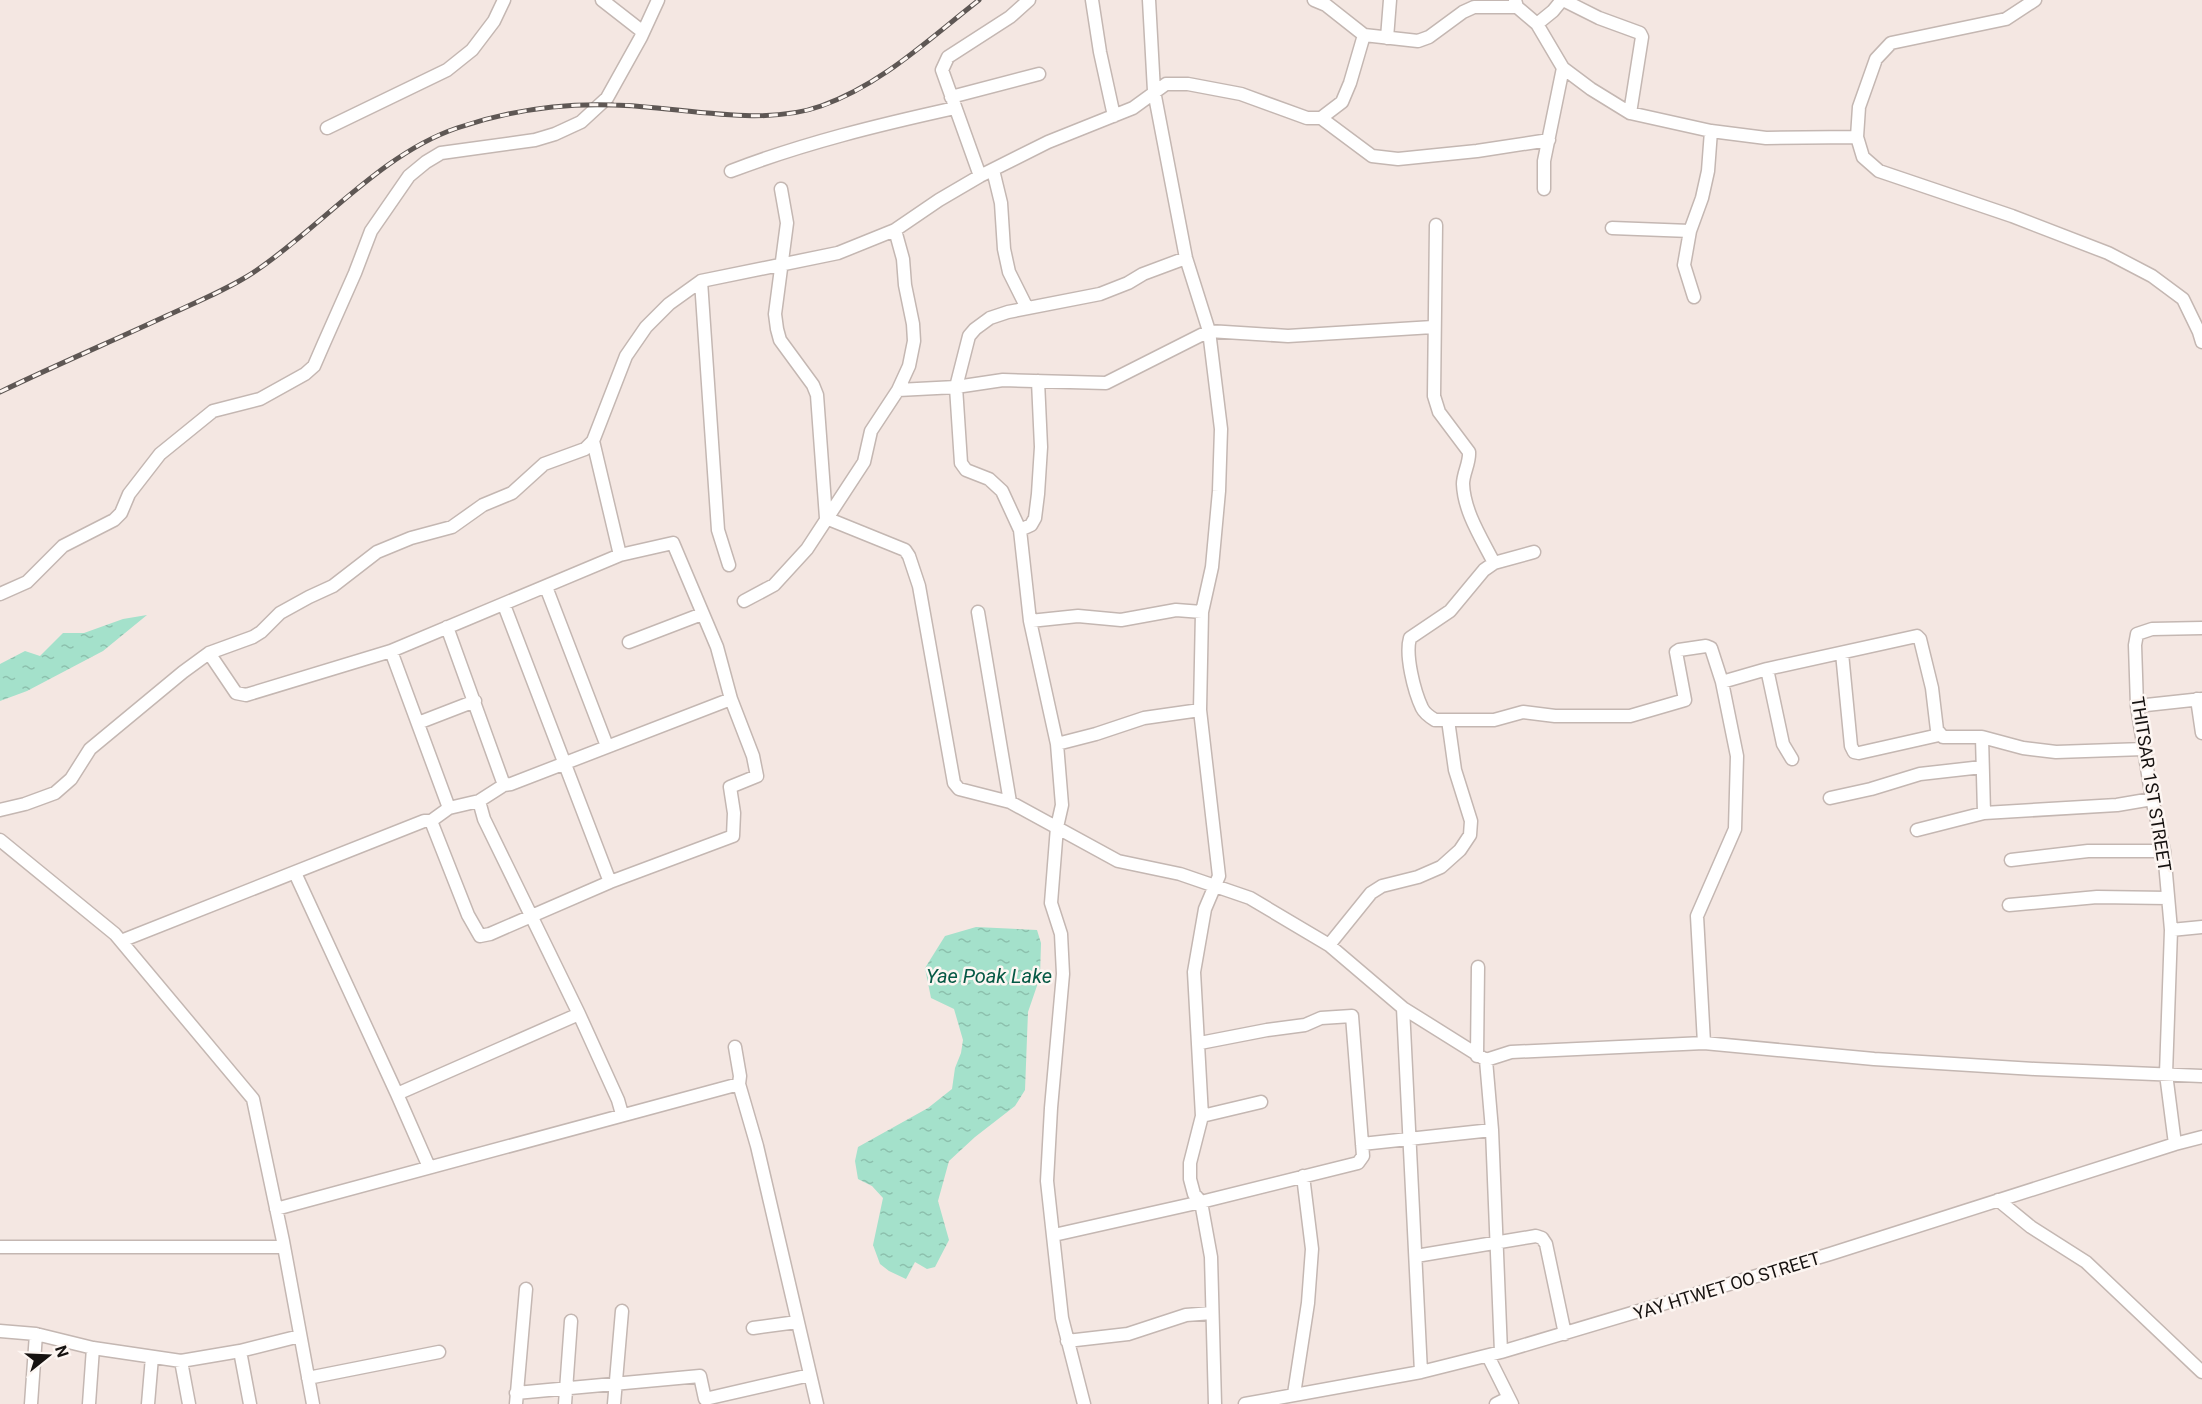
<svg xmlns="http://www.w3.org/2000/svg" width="2202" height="1404" font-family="Roboto,sans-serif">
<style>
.water{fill:url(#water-ripples)}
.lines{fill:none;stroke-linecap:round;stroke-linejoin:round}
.minor-casing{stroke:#c4b7b2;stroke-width:15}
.minor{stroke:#fff;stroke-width:12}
.rail-casing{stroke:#5e5754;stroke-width:5}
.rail{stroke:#fdf6f2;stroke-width:3;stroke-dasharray:9;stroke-linecap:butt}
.labels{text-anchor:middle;stroke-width:5;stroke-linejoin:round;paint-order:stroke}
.street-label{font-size:18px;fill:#161210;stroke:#fdf6f2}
.water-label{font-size:20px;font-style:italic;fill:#065945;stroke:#fdf6f2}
</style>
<defs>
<pattern id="water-ripples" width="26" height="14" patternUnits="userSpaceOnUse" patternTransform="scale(1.5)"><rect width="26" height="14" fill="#a4e1cb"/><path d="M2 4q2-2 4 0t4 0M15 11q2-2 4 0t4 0" fill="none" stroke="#8cc0ad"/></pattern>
</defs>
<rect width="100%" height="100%" fill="#f4e7e2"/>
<path class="water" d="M147,615L103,651L27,691L0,701V664L25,651L40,656L63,633H84L123,619Z
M976,927L1037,930L1041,943L1040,977L1028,1012L1025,1090L1015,1106L975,1137L949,1161L938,1201L949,1240L935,1267L927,1269L915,1262L906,1279L889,1271L880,1264L873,1245L883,1198L872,1186L858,1179L855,1161L858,1147L928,1108L952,1089L955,1068L961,1053L963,1040L954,1009L931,998L925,968L945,936Z"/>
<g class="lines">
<g class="minor-casing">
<path id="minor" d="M602,0L643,32
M1092,0L1100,52L1114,116
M1149,0L1154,91L1186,258L1209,331L1221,429L1219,491L1212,567L1202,612L1200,710L1219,876L1205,909L1194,972L1202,1116L1190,1163V1179L1194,1194L1201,1202L1211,1257L1215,1404
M1314,0L1326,5L1364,35L1418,41L1429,37L1463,12L1474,7H1517
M1515,0L1517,7L1537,24L1563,68L1591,89L1630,113L1711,131L1766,138L1857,137
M1563,0L1599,18L1640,33L1642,37L1630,113
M2035,0L2006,19L1891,43L1876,59L1859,107L1857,137L1863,157L1879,171L2012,216L2108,253L2152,276L2183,299L2199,332L2202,342
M1537,24L1553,11L1562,0
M1387,38L1390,0
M951,97L1039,74
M1321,118L1372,156L1398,159L1477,151L1549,140
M327,128L447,70L472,50L494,21L504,0
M993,170L1001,203L1004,249L1009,272L1027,308
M731,171C804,143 878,125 955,108
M980,176L942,70L948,57L1010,17L1029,0
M781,189L787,223L775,314L777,329L780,340L813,385L817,395L826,518L905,550L909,556L919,586L954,783L959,789L1010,802L1118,861L1180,874L1250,898L1329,945L1403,1008L1486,1060L1511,1052L1704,1043L1874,1059L2035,1069L2202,1076
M1544,189V161L1563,68
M1436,225L1434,396L1439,412L1469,452C1470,463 1463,473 1463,484C1464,512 1482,539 1494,563
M1612,228L1690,231
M701,281L718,530L729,565
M1694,297L1684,265L1690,231L1702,198L1708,171L1711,131
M898,390L956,387L1003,380L1106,383L1209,331L1288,336L1433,327
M593,441L620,555
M1020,530L1031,525L1035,518L1038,494L1041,447L1038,381
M1534,552L1494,563L1484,570L1450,611L1410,638C1405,655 1414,691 1422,708C1425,714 1430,717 1435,720H1494L1523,712L1555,716H1630L1685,700L1676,652L1679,650L1706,646L1711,648L1722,682L1737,756L1735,829L1697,916L1704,1043
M546,587L607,746
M0,594L27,582L63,546L114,520L121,513L129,494L160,454L213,411L260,399L305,374L314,366L324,343L355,273L371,231L409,176L426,162L441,153L535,140L555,134L581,122L607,98L641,37L658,0
M744,601L774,585L807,549L864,462L871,431L898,390L909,366L914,341L913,324L905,285L903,259L895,230
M504,605L610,882
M978,612L1010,802
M1030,621L1078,616L1121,620L1176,610L1202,612
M447,627L504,785
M629,642L702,614
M391,651L449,808
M209,653L236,693L246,695L391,651L620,555L673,543L717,647L731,699L753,756L757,776L730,787L734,813L733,836L610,882L490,934L480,936L468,915L431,821
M1842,653L1851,746L1854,752L1859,753L1939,735
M1767,669L1783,744L1792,759
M1722,682L1767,669L1917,636L1920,639L1932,688L1937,730L1943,737H1982L2023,748L2056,752L2144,749
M2197,699L2202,733
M2137,706L2202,699
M418,723L475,701
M1982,737L1984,813
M1057,744L1096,734L1144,718L1200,710
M1830,798L1871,789L1920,774L1982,767
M479,801L484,819L579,1014L618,1100L622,1114
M0,810L25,804L55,793L71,779L90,749L183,672L209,653L253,637L261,632L280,613L309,597L333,586L377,552L411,538L452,527L483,505L512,493L544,464L585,449L593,441L626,356L646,327L669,304L701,281L838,253L895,230L939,200L980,176L1048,142L1133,108L1166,84H1188L1241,94L1307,118H1321L1342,102L1350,83L1364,35
M1917,830L1984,813L2117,805L2152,799
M0,840L115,934L253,1099L283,1241L313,1404
M2011,860L2088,851H2164
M295,873L397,1094L429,1167
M2009,905L2097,897L2168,898
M2171,930L2202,927
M121,941L424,821H431L449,808L479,801L504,785L511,784L731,699
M1329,945L1371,893L1382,886L1418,877L1441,867L1460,850L1470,835L1471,821L1455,770L1448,720
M1403,1008L1421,1372
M735,1047L740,1076L739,1084L757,1146L817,1404
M1477,1056L1478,967
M1486,1060L1492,1130L1501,1352
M397,1094L579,1014
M1202,1116L1261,1102
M1362,1144L1492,1130
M2175,1144L2166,1074L2171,930L2164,851L2152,799L2137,706L2135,645L2137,634L2152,629L2202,628
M1998,1200L2031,1227L2086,1262L2202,1372
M276,1209L739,1084
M1054,1235L1201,1202L1358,1163L1363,1156L1352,1016L1321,1018L1305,1025L1267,1030L1200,1043
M0,1247H284
M1416,1256L1536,1236L1542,1238L1546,1244L1565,1334
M753,1328L797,1322
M0,1331L36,1334L93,1348L181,1361L240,1351L300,1336
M1067,1341L1128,1334L1186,1315L1212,1313
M240,1351L250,1404
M1488,1356L1512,1404
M181,1361L189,1404
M308,1378L439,1352
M516,1393L700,1376L705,1399L810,1375
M1294,1394L1308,1303L1312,1249L1303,1176
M31,1404L36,1334
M89,1404L93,1348
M148,1404L152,1357
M516,1404L526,1289
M565,1404L571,1321
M614,1404L622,1311
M1084,1404L1062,1318L1047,1181L1051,1108L1063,974L1061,934L1051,903L1057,827L1062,805L1057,744L1030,621L1020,530L1002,491L989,479L966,470L961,463L956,387L969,336L975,329L990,318L1008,312L1100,294L1128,283L1143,274L1186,258
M1245,1404L1421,1372L1501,1352L1830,1254L2175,1144L2202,1137
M1496,1404L1508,1398"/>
</g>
<use href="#minor" class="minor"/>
<g class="rail-casing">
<path id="rail" d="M0,392C54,366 110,342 164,317C192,304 233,287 257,270C323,225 381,154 457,128C507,111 562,103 614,105C677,106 760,128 821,106C881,85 929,39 979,0"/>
</g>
<use href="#rail" class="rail"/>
</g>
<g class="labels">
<g class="street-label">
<text transform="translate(2151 784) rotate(81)" y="6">THITSAR 1ST STREET</text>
<text transform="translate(1727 1286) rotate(-17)" y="6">YAY HTWET OO STREET</text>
</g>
<g class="water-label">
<text x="989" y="983">Yae Poak Lake</text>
</g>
</g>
<g transform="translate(48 1356) rotate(72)" stroke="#fdf6f2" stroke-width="4.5" paint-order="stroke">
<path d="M0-4.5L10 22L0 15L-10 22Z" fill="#161210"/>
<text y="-9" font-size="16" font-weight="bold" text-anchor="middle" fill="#161210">N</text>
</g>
</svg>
